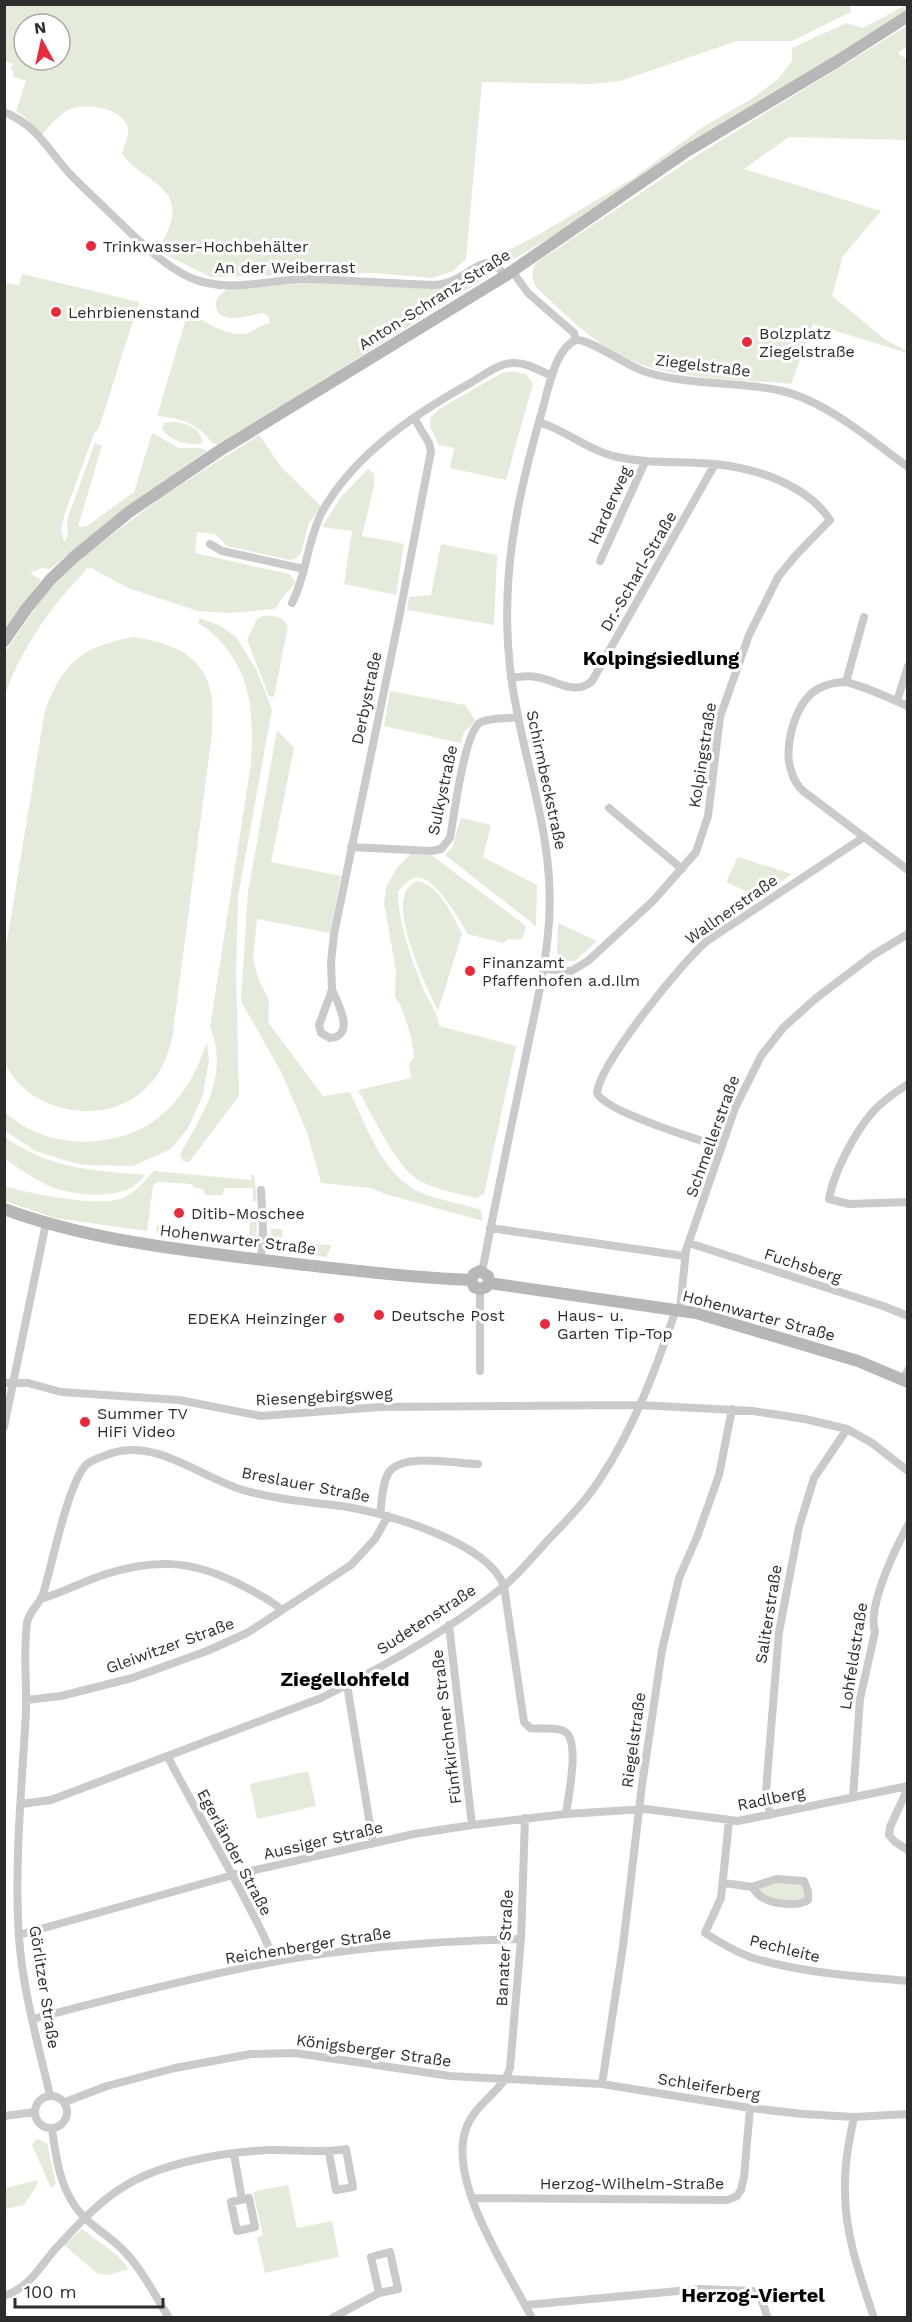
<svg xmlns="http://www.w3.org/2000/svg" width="912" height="2322" font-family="'Work Sans',sans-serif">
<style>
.green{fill:#e4ebda;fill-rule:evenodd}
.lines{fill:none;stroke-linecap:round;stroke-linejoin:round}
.street{stroke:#cacaca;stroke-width:8}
.secondary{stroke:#b7b7b7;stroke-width:12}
.poi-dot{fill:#e92a3c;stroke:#fff;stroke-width:2}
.labels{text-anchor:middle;stroke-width:6;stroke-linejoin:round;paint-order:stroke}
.poi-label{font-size:16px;fill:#2d2d2d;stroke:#fff;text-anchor:start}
.street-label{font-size:16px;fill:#2d2d2d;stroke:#fff}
.quarter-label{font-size:20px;font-weight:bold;fill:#000;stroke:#fff}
</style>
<rect width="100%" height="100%" fill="#fff"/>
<path class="green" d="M850,4L851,12L792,41H737L620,81L592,84L482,82L466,259L453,271L432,278L374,273L211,277L156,250C164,240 170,229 172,216C177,184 136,177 122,153C124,146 129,137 128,130C126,107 84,102 68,110C58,115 48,129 40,136L25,117L16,111L26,81L13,76L14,71L11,70L13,64L5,61L4,5ZM24,24H60V60H24Z
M906,5H907V10L589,215L510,261L507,251L538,235L632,179L703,127L756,96L779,78L792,61V48L846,23L863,28Z
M907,26V46L898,53L907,60V140L789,137L744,169L881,211L843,256L832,296L886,340L907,351V353L813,324L791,384C746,380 675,379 635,362C596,347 566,315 536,287C532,278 531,271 536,263L699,154Z
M478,269L484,279L220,445L212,443C199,423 179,418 157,416L185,322L194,315C208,324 231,338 248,333C256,330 260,325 270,323L268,316L263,313C251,314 218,327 216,306C215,297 222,293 229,288L315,283L434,289L457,284Z
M22,274L139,302L98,431H95L64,516L61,529L64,542L68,536L67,525L68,517L95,443L102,446L78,527L87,526L134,492L152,433L179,448H201L207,451L114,517L50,569L42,568L30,573L41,580L5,632V283L19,285Z
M513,371L527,375L533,384L506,480L450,468L454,448L439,445L430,427V418L439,409L502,373Z
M173,422C188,423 200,428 203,443C188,446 171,442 162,429L164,423Z
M259,435L282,468L322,507L309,523L301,553L295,559L289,560L227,546L215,534L197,532L195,553L289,574L296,582L280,601L278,606L274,609L230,613L198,611L128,588L91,568L88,569L86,567V570C51,607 22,646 5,695V652L42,598L76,562L163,496Z
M368,469L374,474V486L362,536L404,544L396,595L344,584L352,531L322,527L341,497Z
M441,544L497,555L494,625L407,610L409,597L431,595Z
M263,616C274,615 282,616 288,626L274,697L269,696L247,640L257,619Z
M200,618L221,626L236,637L256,669L272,709L238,897L236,971L239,1096L189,1162L183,1161L180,1155C202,1114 230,1077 210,1027L251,764C253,720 254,685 226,648C218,638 209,629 198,623Z
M133,637C172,643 207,655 212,700C213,711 212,722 212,733L172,1039C166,1059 162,1073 146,1088C106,1129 26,1113 4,1061L5,953L45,710C64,661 82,647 133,637Z
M390,691L465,705L476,721L464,732L461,743L384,726Z
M277,730L294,748L271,862L341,876L330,933L257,919L253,960L259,981L269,1000L268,1022L323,1096L350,1092C367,1127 382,1176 422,1193C441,1201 462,1203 481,1210L483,1221L385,1194L371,1188L321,1183L307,1132L281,1072L241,1001L248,892Z
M461,818L491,825L483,857L537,885L536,926L445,855L452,848Z
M410,854L431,855L526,926L523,938L517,940L508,939L503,943L468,934C459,920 433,871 413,878C407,881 402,887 398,891C398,923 411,958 423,988C428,1001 438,1011 439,1026L516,1046L484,1194L476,1198C456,1193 431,1189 414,1177C393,1160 372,1114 358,1090L411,1078L409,1064L414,1057L411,1036L401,1006L395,997L396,971L384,903L386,887L396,869Z
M738,857L792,874L759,897L726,882Z
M417,881C440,885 452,915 462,934L438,1011C427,988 380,894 417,881Z
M558,923L597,941L575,961H564L557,953Z
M207,1042L209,1060L203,1095L188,1128L171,1149L133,1166L83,1165L60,1159L36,1151L5,1131V1112C47,1152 123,1151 165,1112C186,1093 198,1068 207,1042Z
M5,1137C49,1169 92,1170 145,1175C140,1181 134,1187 127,1190C105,1198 70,1195 49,1186C33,1179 19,1168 5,1159Z
M154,1171L251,1180V1175H254L257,1201L253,1202V1188H224L223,1195H205L203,1189L195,1188L191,1184L158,1182L153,1186L147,1231L55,1218L5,1201L4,1186C28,1193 102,1208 123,1198C136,1192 145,1181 154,1171Z
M250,1212L257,1214L256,1241L250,1244L156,1233L157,1225L200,1231V1235L249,1237Z
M270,1229H282V1243L332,1245L326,1257L282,1252L274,1247Z
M308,1771L316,1806L257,1819L250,1784Z
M804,1881L809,1896L791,1904L757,1893L759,1884Z
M37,2139L47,2143L56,2184L51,2188L32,2145Z
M38,2180L36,2187L24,2205L5,2209V2188Z
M288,2185L297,2228L332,2221L339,2257L265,2273L257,2238L263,2235L253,2192Z
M82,2229L118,2256L128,2268L126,2270L109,2275L98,2274L64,2245Z"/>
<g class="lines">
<path class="street" d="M4,112C38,126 47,149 70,174C82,187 96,199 109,212C133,235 160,264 191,278C228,294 270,279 308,279C351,280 393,284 436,285C445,284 452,282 460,277C478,267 489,252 505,276
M512,271L528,293L574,333L576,340
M576,340C589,338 628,367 646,372C690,386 738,381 782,391C826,401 872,441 908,467
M539,422C565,430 586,449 613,456C647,464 680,461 714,464C755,468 806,484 830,520L796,555L778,577L749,635L720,717L708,816L696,852L653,901L588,961L571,971L544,969
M210,544L222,551L304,569
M600,561L645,462
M292,603C307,574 307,541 322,512C355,453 415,414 472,382C484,375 499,363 513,363C526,362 540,371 552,376
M511,678C519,677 528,675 536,677C555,679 574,697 592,681L715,464
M846,682L864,617
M897,701L908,666
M908,706C895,701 854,681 842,682C832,683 820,686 812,693C793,710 782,752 793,776C795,782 799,787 803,791L908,870
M609,808L682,869
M351,847L431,851L441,849L450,838C454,817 464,731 481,722C491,717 507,719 518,717
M332,990C338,1003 356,1036 330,1038L321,1033L319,1025L332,990L331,963L334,934L399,618L431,451L429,443L414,418
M908,1084C894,1093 881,1102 871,1114C854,1134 833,1174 829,1199L849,1204L908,1202
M721,1147C699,1140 604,1111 597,1093C600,1063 682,962 707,941L864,837
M261,1190L263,1230L261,1259
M490,1228L684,1256
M689,1243L883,1306L908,1316
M482,1272C496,1199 511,1127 526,1055C535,1011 546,967 549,922C555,833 522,761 511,676C499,582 516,501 542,411C548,391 555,348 576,340
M680,1310L686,1250L735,1108L761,1056L783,1028L815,999L873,955L908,934
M480,1371V1289
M903,1379L908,1370
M4,1383H28L61,1392L179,1400L261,1416L380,1407L639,1405L753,1411L805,1419L847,1429L872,1443L908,1471
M4,1427L46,1223
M380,1514C382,1501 382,1483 389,1472C404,1452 456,1464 478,1464
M41,1599C64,1592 84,1581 106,1574C154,1559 190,1560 235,1582C251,1590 268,1598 282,1610
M449,1625L472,1825
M347,1685L373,1843
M26,1700L61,1696L132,1678L207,1651L247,1633L351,1565L375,1539L388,1516
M168,1757C193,1806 222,1854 247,1903C257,1922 268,1941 274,1962
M908,1788L890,1827L889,1835L895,1842L908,1850
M853,1797L860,1699L875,1632C867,1607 895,1549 908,1525
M21,1804L51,1800L321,1698C381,1668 451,1629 503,1587C520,1573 535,1554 550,1538C568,1519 586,1501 600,1479C634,1428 657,1367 676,1309
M770,1815L766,1796L767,1778L779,1632L799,1527L814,1478L847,1429
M525,1818L521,1939L510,2068C504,2090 476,2103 467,2126C445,2179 508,2271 532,2318
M729,1821L721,1898L705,1933C719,1942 734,1951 750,1957C801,1973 855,1976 908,1981
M724,1883L752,1887L776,1879L804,1881L808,1891V1900C798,1907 774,1904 763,1898C759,1896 755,1891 752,1887
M19,1935L233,1875L414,1834L472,1825L566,1814L646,1809L738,1821L908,1786
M33,2019C112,1998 192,1978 272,1962C354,1947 438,1941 521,1939
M602,2084L623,1946L642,1785L662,1650L679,1578L697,1537L719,1475L732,1409
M50,2095C38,2044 23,1991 19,1938C14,1863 22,1786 26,1711C27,1682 23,1652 27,1623C29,1611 39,1605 43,1594C52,1566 68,1481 87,1464C93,1459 104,1456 112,1453C157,1439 202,1478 243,1490C274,1499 308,1502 341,1506C384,1512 488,1542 504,1586L524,1722L530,1728C541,1730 554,1726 564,1731C581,1740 568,1796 566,1814
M35 2112a16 16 0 1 1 32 0a16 16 0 1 1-32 0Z
M65,2102L107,2086L175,2068L251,2054L295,2053L450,2076L602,2084L750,2108L803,2114L854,2117L908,2114
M4,2116L35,2112
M854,2117C849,2141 844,2166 845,2191C845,2235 860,2276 874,2318
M52,2128C56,2160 61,2195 85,2218C96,2229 110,2237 121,2248C141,2267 154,2294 169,2318
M234,2154L242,2200
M249,2198L255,2227L237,2231L231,2202Z
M472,2198L727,2200L737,2196L741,2190L744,2177L750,2108
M4,2296C32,2287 41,2263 60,2244C80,2222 102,2199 128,2184C166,2162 226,2152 269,2150C295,2149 320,2154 346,2149L353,2187L336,2190L329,2153
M526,2305L700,2289L753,2291L760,2296L768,2318
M332,2318L379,2293L398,2289L390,2252L371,2257L379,2293"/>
<path class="secondary" d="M4,641L27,608L50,580L74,557L129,512L219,451L505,276L687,151L836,62L908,16
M4,1209C88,1240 176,1249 263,1260C332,1268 402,1277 471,1280
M471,1280L474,1274L480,1271L488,1276L489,1283
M471,1280L474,1287L480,1289L486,1287L489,1283
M489,1283L696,1313L858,1361L908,1382"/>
</g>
<g class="poi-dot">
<circle cx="91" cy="246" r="6"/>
<circle cx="56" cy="312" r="6"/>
<circle cx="747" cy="342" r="6"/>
<circle cx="470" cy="971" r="6"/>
<circle cx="179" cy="1213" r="6"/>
<circle cx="379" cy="1315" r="6"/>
<circle cx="339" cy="1318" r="6"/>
<circle cx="545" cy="1324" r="6"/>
<circle cx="85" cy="1422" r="6"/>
</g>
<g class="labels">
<g class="poi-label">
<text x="103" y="252">Trinkwasser-Hochbehälter</text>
<text x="68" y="318">Lehrbienenstand</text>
<text x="759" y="339">Bolzplatz<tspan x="759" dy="18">Ziegelstraße</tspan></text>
<text x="482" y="968">Finanzamt<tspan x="482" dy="18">Pfaffenhofen a.d.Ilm</tspan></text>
<text x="191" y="1219">Ditib-Moschee</text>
<text x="391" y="1321">Deutsche Post</text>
<text x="557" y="1321">Haus- u.<tspan x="557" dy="18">Garten Tip-Top</tspan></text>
<text x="327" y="1324" text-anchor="end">EDEKA Heinzinger</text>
<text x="97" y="1419">Summer TV<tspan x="97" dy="18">HiFi Video</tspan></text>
</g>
<g class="street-label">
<text x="285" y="273">An der Weiberrast</text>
<text transform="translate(434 299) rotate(-32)" y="6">Anton-Schranz-Straße</text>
<text transform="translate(703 365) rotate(7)" y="6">Ziegelstraße</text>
<text transform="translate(609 505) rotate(-66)" y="6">Harderweg</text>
<text transform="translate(638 571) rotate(-60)" y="6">Dr.-Scharl-Straße</text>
<text transform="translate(366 698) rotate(-78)" y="6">Derbystraße</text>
<text transform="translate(702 755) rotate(-81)" y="6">Kolpingstraße</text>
<text transform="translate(547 780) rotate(78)" y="6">Schirmbeckstraße</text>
<text transform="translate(442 790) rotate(-78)" y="6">Sulkystraße</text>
<text transform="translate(731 909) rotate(-35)" y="6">Wallnerstraße</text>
<text transform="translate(712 1136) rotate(-70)" y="6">Schmellerstraße</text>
<text transform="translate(238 1239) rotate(7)" y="6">Hohenwarter Straße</text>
<text transform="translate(803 1265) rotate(18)" y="6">Fuchsberg</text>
<text transform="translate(759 1315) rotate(15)" y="6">Hohenwarter Straße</text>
<text transform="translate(324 1396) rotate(-3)" y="6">Riesengebirgsweg</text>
<text transform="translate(306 1484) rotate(11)" y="6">Breslauer Straße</text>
<text transform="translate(768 1614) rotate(-81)" y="6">Saliterstraße</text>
<text transform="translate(426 1619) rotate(-33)" y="6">Sudetenstraße</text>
<text transform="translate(170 1645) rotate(-20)" y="6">Gleiwitzer Straße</text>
<text transform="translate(853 1656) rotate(-81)" y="6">Lohfeldstraße</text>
<text transform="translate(446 1727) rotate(-97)" y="6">Fünfkirchner Straße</text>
<text transform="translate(633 1740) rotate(-82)" y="6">Riegelstraße</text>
<text transform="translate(771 1798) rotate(-11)" y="6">Radlberg</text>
<text transform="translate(323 1840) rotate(-13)" y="6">Aussiger Straße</text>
<text transform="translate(235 1852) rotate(62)" y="6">Egerländer Straße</text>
<text transform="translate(308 1945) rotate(-9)" y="6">Reichenberger Straße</text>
<text transform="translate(504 1948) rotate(-87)" y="6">Banater Straße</text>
<text transform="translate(785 1948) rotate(14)" y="6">Pechleite</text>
<text transform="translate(45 1987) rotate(81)" y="6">Görlitzer Straße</text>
<text transform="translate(374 2050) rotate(8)" y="6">Königsberger Straße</text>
<text transform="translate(709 2086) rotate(9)" y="6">Schleiferberg</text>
<text x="632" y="2189">Herzog-Wilhelm-Straße</text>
</g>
<g class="quarter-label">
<text x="661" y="665">Kolpingsiedlung</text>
<text x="345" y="1686">Ziegellohfeld</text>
<text x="753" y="2302">Herzog-Viertel</text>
</g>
</g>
<rect width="912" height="2322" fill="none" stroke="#2d2d2d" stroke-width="12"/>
<g transform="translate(42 42) rotate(352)"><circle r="28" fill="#ffffff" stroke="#ababab" stroke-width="1.5"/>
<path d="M0-4.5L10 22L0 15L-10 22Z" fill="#e92a3c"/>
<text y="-9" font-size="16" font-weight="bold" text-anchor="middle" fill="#2d2d2d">N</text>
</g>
<path d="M15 2298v9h148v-9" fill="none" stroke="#2d2d2d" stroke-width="3"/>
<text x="24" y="2298" font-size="18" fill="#2d2d2d" stroke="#ffffff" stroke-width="4.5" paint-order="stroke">100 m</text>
</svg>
